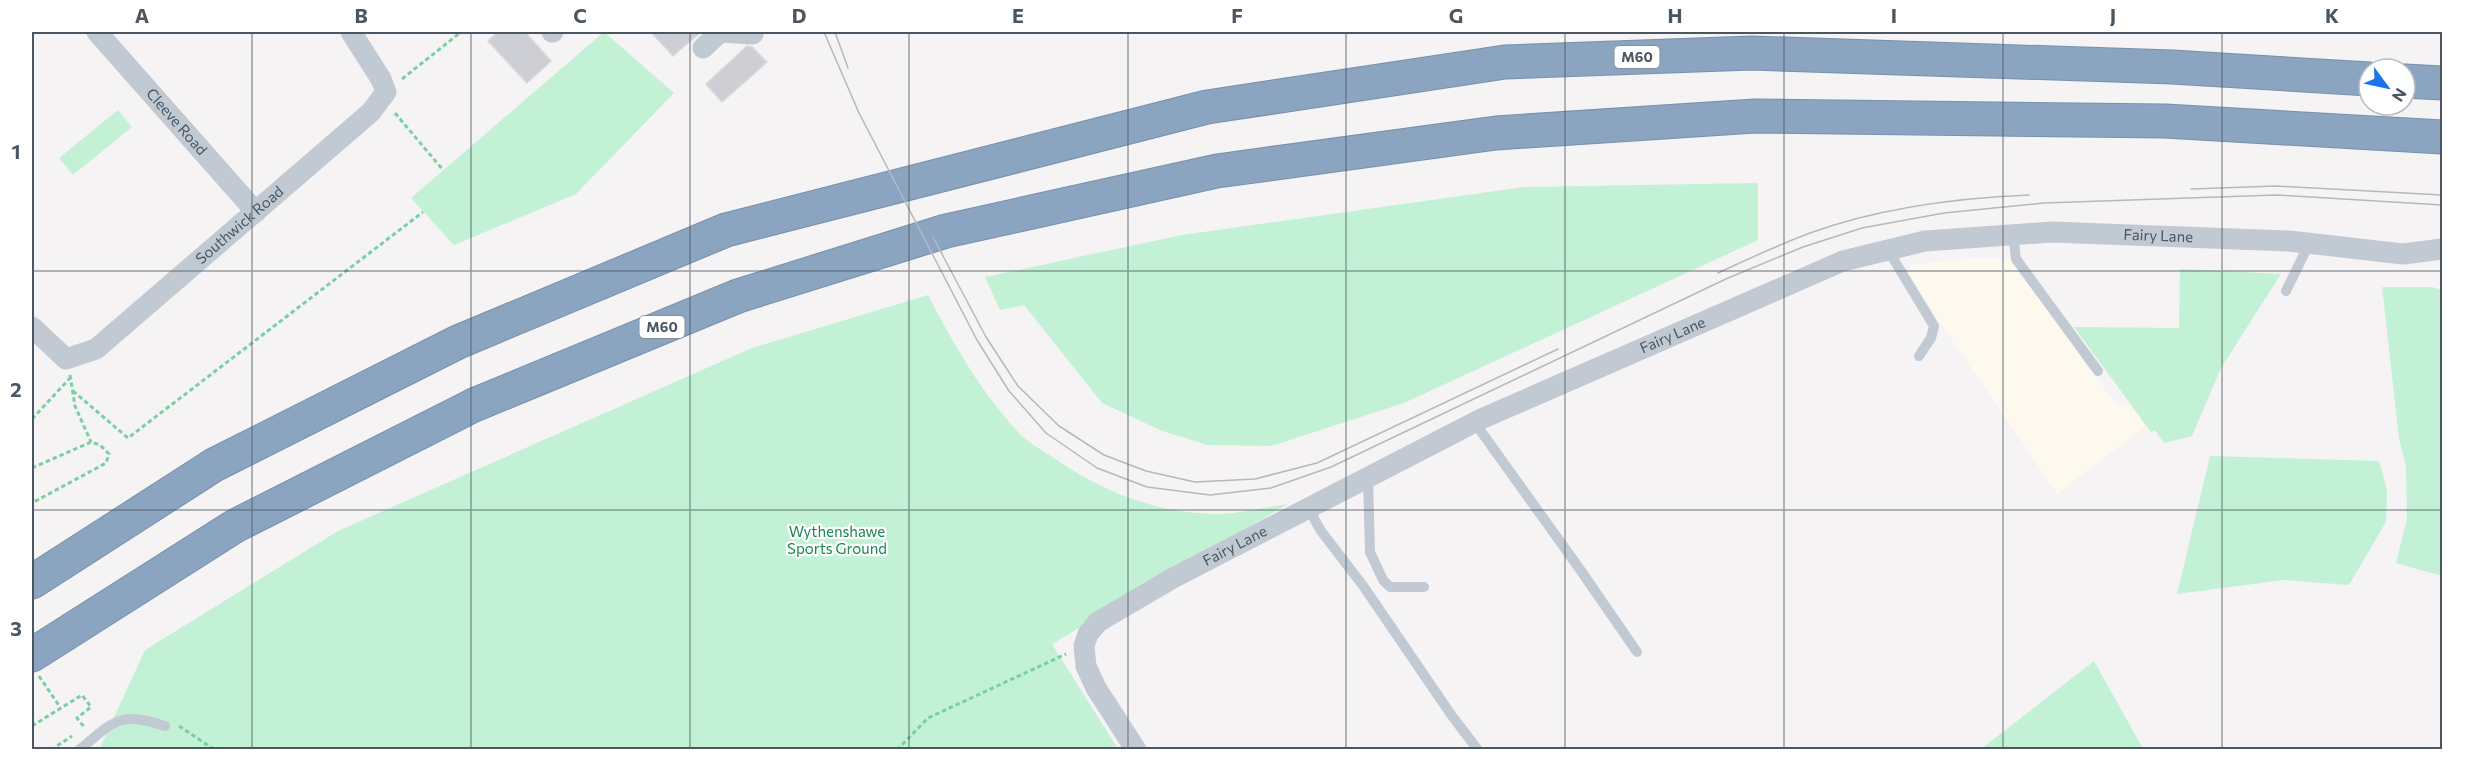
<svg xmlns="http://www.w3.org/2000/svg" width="2474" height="781" font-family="Commissioner,sans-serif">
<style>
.commercial{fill:#fdf9ef}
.green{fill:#c3f1d5}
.building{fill:#cdcfd5;stroke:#d7d9de;stroke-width:1.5}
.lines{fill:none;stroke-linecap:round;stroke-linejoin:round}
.highway-casing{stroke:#7690ad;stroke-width:35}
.path{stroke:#7ad0a6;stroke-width:3;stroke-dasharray:4.5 3;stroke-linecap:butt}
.lane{stroke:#c1cad2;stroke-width:10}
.street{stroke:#c1cad2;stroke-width:21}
.highway{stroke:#8ba5c1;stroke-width:33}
.tram{stroke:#b5b8bd;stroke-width:1.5}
.grid{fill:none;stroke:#4a5661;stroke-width:1.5;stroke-opacity:0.55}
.labels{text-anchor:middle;stroke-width:4.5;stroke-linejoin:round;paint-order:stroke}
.shield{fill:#fff;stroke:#808990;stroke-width:1.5}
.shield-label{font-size:14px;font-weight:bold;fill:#4a5661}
.street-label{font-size:15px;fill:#4a5661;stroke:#fff}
.park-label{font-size:15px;fill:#17864f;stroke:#fff}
.neatline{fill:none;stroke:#4a5661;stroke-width:2}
.grid-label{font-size:20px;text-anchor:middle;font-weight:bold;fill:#4a5661}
</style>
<rect width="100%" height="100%" fill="#f5f3f3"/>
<path class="commercial" d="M1962,259H2011L2115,403L2132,407L2146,426L2057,494L1908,275L1910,265Z"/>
<path class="green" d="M604,32L674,93L576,194L454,245L411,198Z
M118,110L132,127L73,175L59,158Z
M1758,183V240L1404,403L1271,446L1207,445L1160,430L1102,403L1024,305L1000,310L985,277L1182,235L1524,187Z
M2180,269L2281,274L2221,368L2192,436L2164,443L2155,430L2151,432L2074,327L2179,328Z
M2382,287H2432L2442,290V576L2396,563L2407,519L2406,467L2399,438Z
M928,295C954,345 982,394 1021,435C1029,443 1041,450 1051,456C1101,491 1154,513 1216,514C1239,514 1265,507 1288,504L1052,644L1118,749L99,750L145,650L338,531L752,348Z
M2210,456L2379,461L2387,490L2386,522L2349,585L2284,580L2177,594Z
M2094,661L2143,749H1981Z"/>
<path class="building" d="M498,32H525L551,61L527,83L488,41Z
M651,32H701L673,56Z
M747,46L752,47L767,62L722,102L706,84Z"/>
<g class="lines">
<g class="highway-casing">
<path id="highway" d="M2405,81L2442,83
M32,582L214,465L458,342L726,230L1207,107L1505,62L1752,53L2172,67L2369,79
M32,655L235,526L474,405L738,296L946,231L1217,171L1496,133L1755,116L2165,121L2442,137"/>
</g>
<path class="path" d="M402,79L461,32
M395,113L443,170
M70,375L75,406L91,442
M73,391L128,438L423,212
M32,419L70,378
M32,468L91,442L100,445L109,454L106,463L32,503
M39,676L60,707
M32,726L82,695L91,707L77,718L85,728
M179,726L215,750
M51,750L72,736
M897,750L928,718L1066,654"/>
<path class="lane" d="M2013,234L2016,259L2098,371
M1888,250L1934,326L1931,338L1919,356
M2286,291L2309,244
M1475,423L1579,568L1637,652
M1368,478L1370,552L1383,580L1390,587H1424
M1308,508L1321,531L1364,587L1452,716L1478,750
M79,750C114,722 118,710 165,726"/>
<g class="street">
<path id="s1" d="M97,32L256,212"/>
<path d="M552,32H553"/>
<path d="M720,32L753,34"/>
<path d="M703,48L720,32"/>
<path id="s2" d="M32,327L66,359L96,349L371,112L386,92L381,79L351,32"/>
<path id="s3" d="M1136,750L1096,688L1086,666L1084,646L1088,634L1098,622L1173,578L1481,419L1843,261L1925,241L2052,232L2289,241L2403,254L2442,249"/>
</g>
<use href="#highway" class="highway"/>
<path class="tram" d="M824,32L859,113L977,340L1009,391L1046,433L1097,468L1147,487L1210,495L1271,488L1331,467L1728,278L1803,247L1862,228L1944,213L2044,203L2276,195L2442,205
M835,32L848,68
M2191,189L2275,186L2442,195
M933,237L986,337L1018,386L1059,426L1104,455L1146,471L1195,482L1255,479L1317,463L1558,349
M1718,273C1748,259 1778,245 1810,233C1879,208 1956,198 2029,195"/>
</g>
<path class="grid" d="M252,32V750M471,32V750M690,32V750M909,32V750M1128,32V750M1346,32V750M1565,32V750M1784,32V750M2003,32V750M2222,32V750M32,271H2442M32,510H2442"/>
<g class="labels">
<g class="shield">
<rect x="1614.5" y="46" width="45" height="22" rx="4.5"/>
<rect x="639.5" y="316" width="45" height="22" rx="4.5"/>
</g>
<g class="shield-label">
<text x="1637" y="62">M60</text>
<text x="662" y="332">M60</text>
</g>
<g class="street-label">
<text dy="5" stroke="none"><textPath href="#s1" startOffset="120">Cleeve Road</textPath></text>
<text dy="5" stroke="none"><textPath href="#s2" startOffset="268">Southwick Road</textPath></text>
<text dy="5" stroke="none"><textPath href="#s3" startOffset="1293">Fairy Lane</textPath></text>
<text dy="5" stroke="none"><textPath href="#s3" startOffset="789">Fairy Lane</textPath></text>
<text dy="5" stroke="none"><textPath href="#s3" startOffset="303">Fairy Lane</textPath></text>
</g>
<g class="park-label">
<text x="837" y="537">Wythenshawe<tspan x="837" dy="17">Sports Ground</tspan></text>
</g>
</g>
<rect width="2474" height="781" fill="none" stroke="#ffffff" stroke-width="66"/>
<g transform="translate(2387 87) rotate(123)"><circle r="28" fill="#ffffff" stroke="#b7bbc0" stroke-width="1.5"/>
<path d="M0-4.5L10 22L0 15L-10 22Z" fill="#1a73e8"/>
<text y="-9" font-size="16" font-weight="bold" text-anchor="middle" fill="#4a5661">N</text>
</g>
<rect x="33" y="33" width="2408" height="715" class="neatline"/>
<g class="grid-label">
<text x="142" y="23">A</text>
<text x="361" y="23">B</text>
<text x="580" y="23">C</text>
<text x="799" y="23">D</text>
<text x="1018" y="23">E</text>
<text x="1237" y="23">F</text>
<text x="1456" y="23">G</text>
<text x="1675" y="23">H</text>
<text x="1894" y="23">I</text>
<text x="2113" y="23">J</text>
<text x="2332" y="23">K</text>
<text x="16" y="159">1</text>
<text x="16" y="397">2</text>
<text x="16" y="636">3</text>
</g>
</svg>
